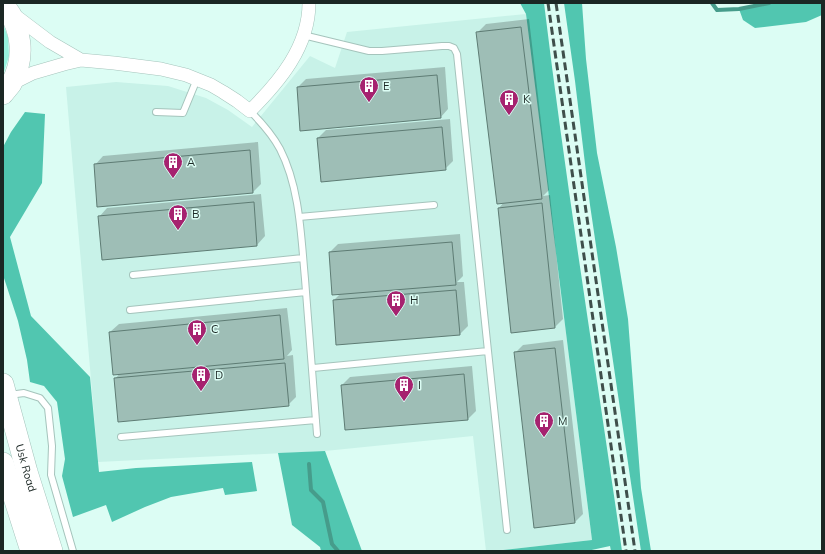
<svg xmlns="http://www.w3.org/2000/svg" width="825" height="554" font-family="Mulish,sans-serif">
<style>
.built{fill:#c8f2e8}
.green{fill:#97f2de}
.forest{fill:#51c6b0}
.shadow{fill:#0003}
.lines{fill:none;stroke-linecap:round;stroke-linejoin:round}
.stream{stroke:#469c8b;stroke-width:4}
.building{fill:#9ebeb6;stroke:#5e7c74}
.service-casing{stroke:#a5c4bc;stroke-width:8}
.minor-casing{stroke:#a5c4bc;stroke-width:14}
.trunk-casing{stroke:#a5c4bc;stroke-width:22}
.service{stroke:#fff;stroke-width:6}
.minor{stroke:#fff;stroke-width:13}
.trunk{stroke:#fff;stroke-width:21}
.rail{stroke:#3f4f4b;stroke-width:3;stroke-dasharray:8 4;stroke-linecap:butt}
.labels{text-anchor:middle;stroke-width:3;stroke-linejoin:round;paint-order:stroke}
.poi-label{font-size:11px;fill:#1b2724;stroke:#dcfdf4;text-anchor:start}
.street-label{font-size:11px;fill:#1b2724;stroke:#dcfdf4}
</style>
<rect width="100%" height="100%" fill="#dcfdf4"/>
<path class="built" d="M526,14L592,540L494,551H486L473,436L325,451L98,462L66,87L116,82L168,86L206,98L228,110L252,127L310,56L335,68L347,32Z"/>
<path class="green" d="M3,24L8,37L9,56L3,75Z"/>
<path class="forest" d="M520,3H544C566,186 596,368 622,551H611L610,546L587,551H494L592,540L526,14Z
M564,3H582L586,59L597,153L616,247L628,319L641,488L651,551H641L590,205L575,81Z
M769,3H822V15L806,22L755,28L743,20L739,9Z
M25,112L45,114L42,183L10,237L31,316L90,377L99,472L136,468L252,462L257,491L225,495L223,488L171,497L145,507L112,522L106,505L73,517L62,476L65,459L57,402L44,386L30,382L27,360L18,321L3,275V147L11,132Z
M325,451L362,551H321L320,547L292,525L278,453Z"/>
<path class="shadow" d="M529,19L549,190L543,196L550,195L563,319L555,327L512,332L499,208L504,202L477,33L486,24Z
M445,67L448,109L440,118L298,87L306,79Z
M450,119L453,161L445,169L318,138L326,130Z
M258,142L261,184L253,192L95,165L103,156Z
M261,194L265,236L257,245L99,217L107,208Z
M460,234L463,276L457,282H464L468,326L460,334L334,300L341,293L330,252L338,244Z
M287,308L292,350L287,356L293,355L296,397L288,405L115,379L120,373L110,332L119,324Z
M563,340L583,514L575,522L515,353L523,345Z
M472,366L476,411L468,419L342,385L350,377Z"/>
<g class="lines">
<path class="stream" d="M712,3L717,10L739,9L769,3
M309,464L311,490L323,502L332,544L338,551"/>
</g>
<path class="building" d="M521,27L542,199L497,204L476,32Z
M437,75L441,118L300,131L297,87Z
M442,127L446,170L321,182L317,138Z
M250,150L253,193L97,207L94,164Z
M254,202L257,246L102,260L98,216Z
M542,203L555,328L511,333L498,208Z
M452,242L456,285L332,295L329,252Z
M456,290L460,335L336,345L333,300Z
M280,315L284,359L113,375L109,332Z
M555,348L575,523L534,528L514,352Z
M285,363L289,406L118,422L114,378Z
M464,374L468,420L345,430L341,385Z"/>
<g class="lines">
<g class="service-casing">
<path id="service" d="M303,35L369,51H382L442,46H449L454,48L457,54L488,351L313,368
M250,111C261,122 272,134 280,149C300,188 301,236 305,279C309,331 313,382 317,434
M156,112L183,113L197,79
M299,217L434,205
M133,275L303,258
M130,310L306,292
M488,351L507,530
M9,395L24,393L40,398L48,408L52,446L51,475L73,551
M121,437L316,420"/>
</g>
<g class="minor-casing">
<path id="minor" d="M13,14L50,42L81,60
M11,84L33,73L64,64L81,60L114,63L161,69L186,75L211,85L223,92L237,101L250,111C279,82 309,47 309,3"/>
</g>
<g class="trunk-casing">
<g id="trunk">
<path d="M3,4C22,26 26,58 11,84C8,88 5,91 3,94"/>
<path id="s1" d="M3,384L27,472L52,551"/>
<path d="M3,463L31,551"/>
</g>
</g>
<use href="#service" class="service"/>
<use href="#minor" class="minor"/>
<use href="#trunk" class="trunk"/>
<path class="rail" d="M548,3L626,551
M556,3L635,551"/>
</g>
<defs>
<g id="building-pin" transform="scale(1)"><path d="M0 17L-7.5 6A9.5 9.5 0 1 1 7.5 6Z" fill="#a6226f" stroke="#dcfdf4"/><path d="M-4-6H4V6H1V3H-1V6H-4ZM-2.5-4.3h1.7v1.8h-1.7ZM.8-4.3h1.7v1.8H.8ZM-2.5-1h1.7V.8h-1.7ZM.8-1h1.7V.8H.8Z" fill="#fff"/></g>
</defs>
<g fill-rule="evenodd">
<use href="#building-pin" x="369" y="86"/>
<use href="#building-pin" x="509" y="99"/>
<use href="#building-pin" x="173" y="162"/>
<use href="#building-pin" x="178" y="214"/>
<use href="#building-pin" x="396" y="300"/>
<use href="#building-pin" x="197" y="329"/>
<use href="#building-pin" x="201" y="375"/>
<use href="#building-pin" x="404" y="385"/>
<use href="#building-pin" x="544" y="421"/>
</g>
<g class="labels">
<g class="poi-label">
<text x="383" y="90">E</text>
<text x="523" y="103">K</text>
<text x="187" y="166">A</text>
<text x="192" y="218">B</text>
<text x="410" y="304">H</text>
<text x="211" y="333">C</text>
<text x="215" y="379">D</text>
<text x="418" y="389">I</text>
<text x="558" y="425">M</text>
</g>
<g class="street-label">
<text dy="4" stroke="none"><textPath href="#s1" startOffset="87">Usk Road</textPath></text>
</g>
</g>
<rect width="825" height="554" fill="none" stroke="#1b2724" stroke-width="8"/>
</svg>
